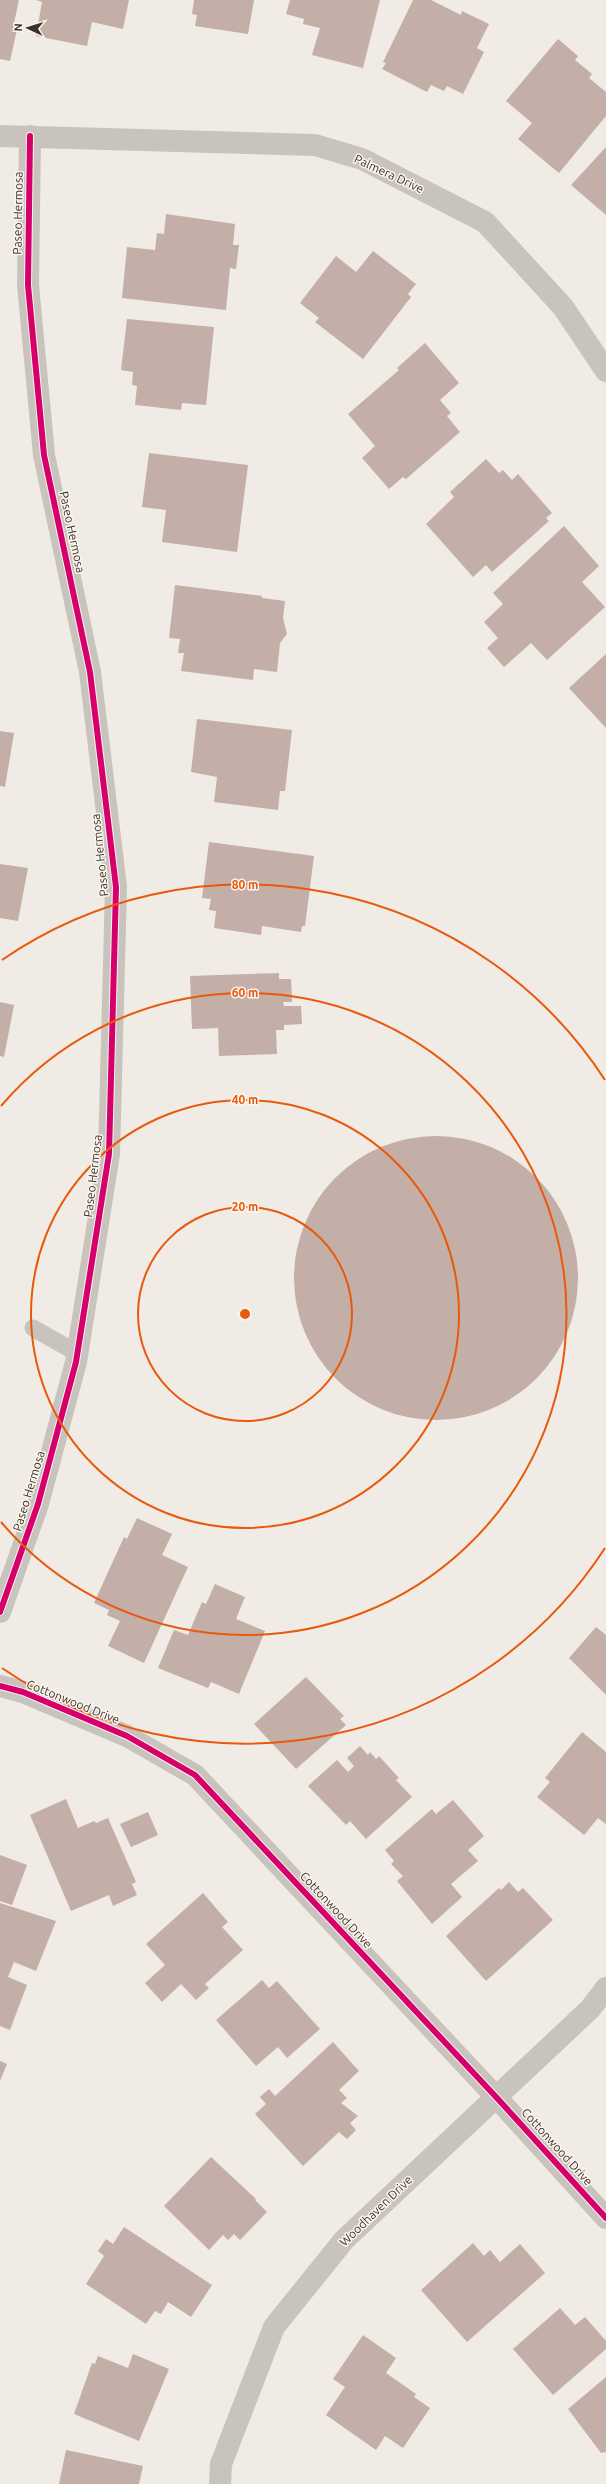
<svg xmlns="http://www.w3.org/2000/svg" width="606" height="2484" font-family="Ubuntu,sans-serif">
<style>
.building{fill:#c3afa7}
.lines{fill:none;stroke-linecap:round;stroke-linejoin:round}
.lane{stroke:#c9c3be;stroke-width:17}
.street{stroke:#c9c3be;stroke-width:22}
.cycleway-casing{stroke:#fbf5ee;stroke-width:8}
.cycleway{stroke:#d6006c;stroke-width:6}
.ring{fill:none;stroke:#e8590c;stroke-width:2}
.labels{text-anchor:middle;stroke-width:3;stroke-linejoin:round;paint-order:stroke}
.street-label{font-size:12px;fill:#3b302b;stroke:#fbf5ee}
.centre{fill:#e8590c;stroke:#fbf5ee;stroke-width:2}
.ring-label{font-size:12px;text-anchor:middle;font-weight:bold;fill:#e8590c;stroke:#fbf5ee;stroke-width:3;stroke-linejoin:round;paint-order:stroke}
</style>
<rect width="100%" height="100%" fill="#f0ebe5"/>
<path class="building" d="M0,0H19L14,23L18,25L10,61L0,59Z
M36,0H129L123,29L92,22L87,46L36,36L42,2Z
M194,0H254L248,34L195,26L197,15L192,14Z
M290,0H380L363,68L312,55L320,28L303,24L304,19L286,14Z
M413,0H431L461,15L462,11L489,24L477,48L484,52L463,94L447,86L444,91L431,85L427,92L382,69L386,63L383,62Z
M558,39L578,56L575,60L592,74L589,78L606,92V116L559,173L518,139L532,123L506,101Z
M606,147V215L571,185Z
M166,214L235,224L233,245H239L236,269L230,268L226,310L122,298L127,247L155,250L157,233L164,234Z
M373,251L416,284L408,294L411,297L363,359L315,322L319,318L300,303L336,256L356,272Z
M127,319L214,327L206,405L182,403L181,410L135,405L137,386L132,385L133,372L121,370Z
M425,343L459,383L440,400L451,413L447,416L460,432L406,479L403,477L389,489L362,458L375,446L348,414L399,370L397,368Z
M149,453L248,465L237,552L162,542L166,510L142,507Z
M486,459L499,473L503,470L512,480L518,474L552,513L546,518L549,521L492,572L486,565L473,577L426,524L454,497L450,492Z
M564,526L599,566L582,582L605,607L547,660L531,643L504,667L487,648L498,638L484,622L503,604L493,593Z
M175,585L262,596V598L285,601L283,618L287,634L280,643L277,672L254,669L253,680L181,671L184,653H178L180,639L169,638Z
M606,654V728L569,688Z
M197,719L292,730L285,791H280L278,810L214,802L217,777L191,772Z
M0,731L14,733L5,787L0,786Z
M209,842L314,856L305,926H302L301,932L262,926L261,935L214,928L216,911L209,910L211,899L202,898Z
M0,864L28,868L18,921L0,918Z
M279,973V979H291L292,1002H283L284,1006H301L302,1024L284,1025V1030H276L277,1054L219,1056L218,1028L192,1029L190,976Z
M0,1002L14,1005L4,1057L0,1056Z
M294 1278a142 142 0 1 1 284 0a142 142 0 1 1-284 0Z
M137,1518L172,1534L162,1555L188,1567L144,1663L108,1646L120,1621L107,1615L109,1610L94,1603L124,1537L127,1539Z
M215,1584L245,1597L236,1619L265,1631L239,1694L211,1682L208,1688L158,1668L174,1630L188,1635L202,1602L206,1604Z
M596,1627L606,1635V1695L569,1658Z
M306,1677L344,1716L340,1719L346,1725L296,1769L254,1724Z
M582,1732L606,1752V1824L598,1818L584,1835L537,1797L550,1782L545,1778Z
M360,1746L368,1755L370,1752L376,1759L379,1756L399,1778L396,1780L412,1797L366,1839L350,1821L346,1825L308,1786L337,1760L348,1772L354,1766L347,1758Z
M66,1799L78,1828L94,1821L96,1823L108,1818L136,1882L132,1884L137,1895L113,1906L109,1895L71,1911L30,1815Z
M453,1800L484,1836L468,1850L478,1861L451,1884L462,1897L432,1924L397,1881L403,1876L391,1864L394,1861L385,1850L432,1809L436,1814Z
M148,1812L158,1835L131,1847L120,1824Z
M0,1855L27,1865L12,1905L0,1901Z
M509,1882L518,1892L523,1888L553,1920L486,1981L446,1936L499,1888L501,1890Z
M203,1893L228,1922L222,1927L243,1950L205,1984L209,1988L196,2000L181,1984L162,2002L145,1983L165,1965L146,1944Z
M0,1903L56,1921L36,1971L14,1962L8,1977L27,1985L10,2030L0,2026Z
M262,1980L269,1988L277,1981L320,2029L287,2058L278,2047L256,2066L216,2020Z
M333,2042L359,2071L339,2090L347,2098L341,2103L358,2116L350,2123L356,2130L347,2139L339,2132L303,2166L255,2114L266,2104L260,2097L269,2089L275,2096Z
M0,2061L7,2064L0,2081Z
M211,2157L256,2199L255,2200L267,2212L240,2240L234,2234L228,2240L223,2235L209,2250L164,2206Z
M124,2227L212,2285L191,2317L168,2302L161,2314L155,2311L146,2324L86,2284L104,2256L98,2251L106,2239L113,2244Z
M473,2243L484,2256L490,2250L500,2262L520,2244L545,2273L467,2342L421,2290Z
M560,2308L575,2325L585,2317L606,2341V2349L553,2395L513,2349Z
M363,2335L396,2358L386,2373L416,2394L414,2397L430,2408L403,2448L385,2436L376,2450L326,2415L345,2387L333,2379Z
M133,2354L169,2369L139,2441L74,2414L92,2363L95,2364L98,2356L128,2368Z
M606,2377V2452L601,2453L568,2409Z
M66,2450L143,2466L139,2484H59Z"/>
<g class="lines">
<path class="lane" d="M33,1328L77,1353"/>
<path class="street" d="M0,136L315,145L362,159L485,222L563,307L606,371
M0,1612L38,1504L76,1362L109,1154L116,887L90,672L44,455L28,285L30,136
M0,1686L23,1692L127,1736L195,1775L497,2098L606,2218
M220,2484L221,2464L274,2327L344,2240L590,2009L606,1988"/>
<g class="cycleway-casing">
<path id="cycleway" d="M0,1612L38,1504L76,1362L109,1154L116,887L90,672L44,455L28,285L30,136
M0,1686L23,1692L127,1736L195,1775L497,2098L606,2218"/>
</g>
<use href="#cycleway" class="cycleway"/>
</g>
<g class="ring">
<circle cx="245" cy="1314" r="107"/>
<circle cx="245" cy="1314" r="214"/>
<path d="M1 1106A321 321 0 1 1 1 1522"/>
<path d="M605 1548A429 429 0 0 1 2 1668M2 960A429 429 0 0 1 605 1080"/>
</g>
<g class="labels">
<g class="street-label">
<text transform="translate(389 174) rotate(25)" y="4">Palmera Drive</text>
<text transform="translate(18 213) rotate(-89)" y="4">Paseo Hermosa</text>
<text transform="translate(72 532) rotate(78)" y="4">Paseo Hermosa</text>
<text transform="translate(100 855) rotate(-96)" y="4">Paseo Hermosa</text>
<text transform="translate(93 1176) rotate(-83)" y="4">Paseo Hermosa</text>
<text transform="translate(29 1491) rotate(-73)" y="4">Paseo Hermosa</text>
<text transform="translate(73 1702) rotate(22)" y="4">Cottonwood Drive</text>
<text transform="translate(336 1910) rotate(47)" y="4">Cottonwood Drive</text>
<text transform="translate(557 2147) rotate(48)" y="4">Cottonwood Drive</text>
<text transform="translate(376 2211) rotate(-44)" y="4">Woodhaven Drive</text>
</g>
</g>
<circle cx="245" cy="1314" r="6" class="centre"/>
<g class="ring-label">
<text x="245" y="889">80 m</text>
<text x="245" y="997">60 m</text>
<text x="245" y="1104">40 m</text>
<text x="245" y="1211">20 m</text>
</g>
<g transform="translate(28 28) rotate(274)" stroke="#fbf5ee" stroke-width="3" paint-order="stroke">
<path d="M0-3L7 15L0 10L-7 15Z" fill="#3b302b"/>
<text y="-6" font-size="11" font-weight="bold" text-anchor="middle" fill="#3b302b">N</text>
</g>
</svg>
